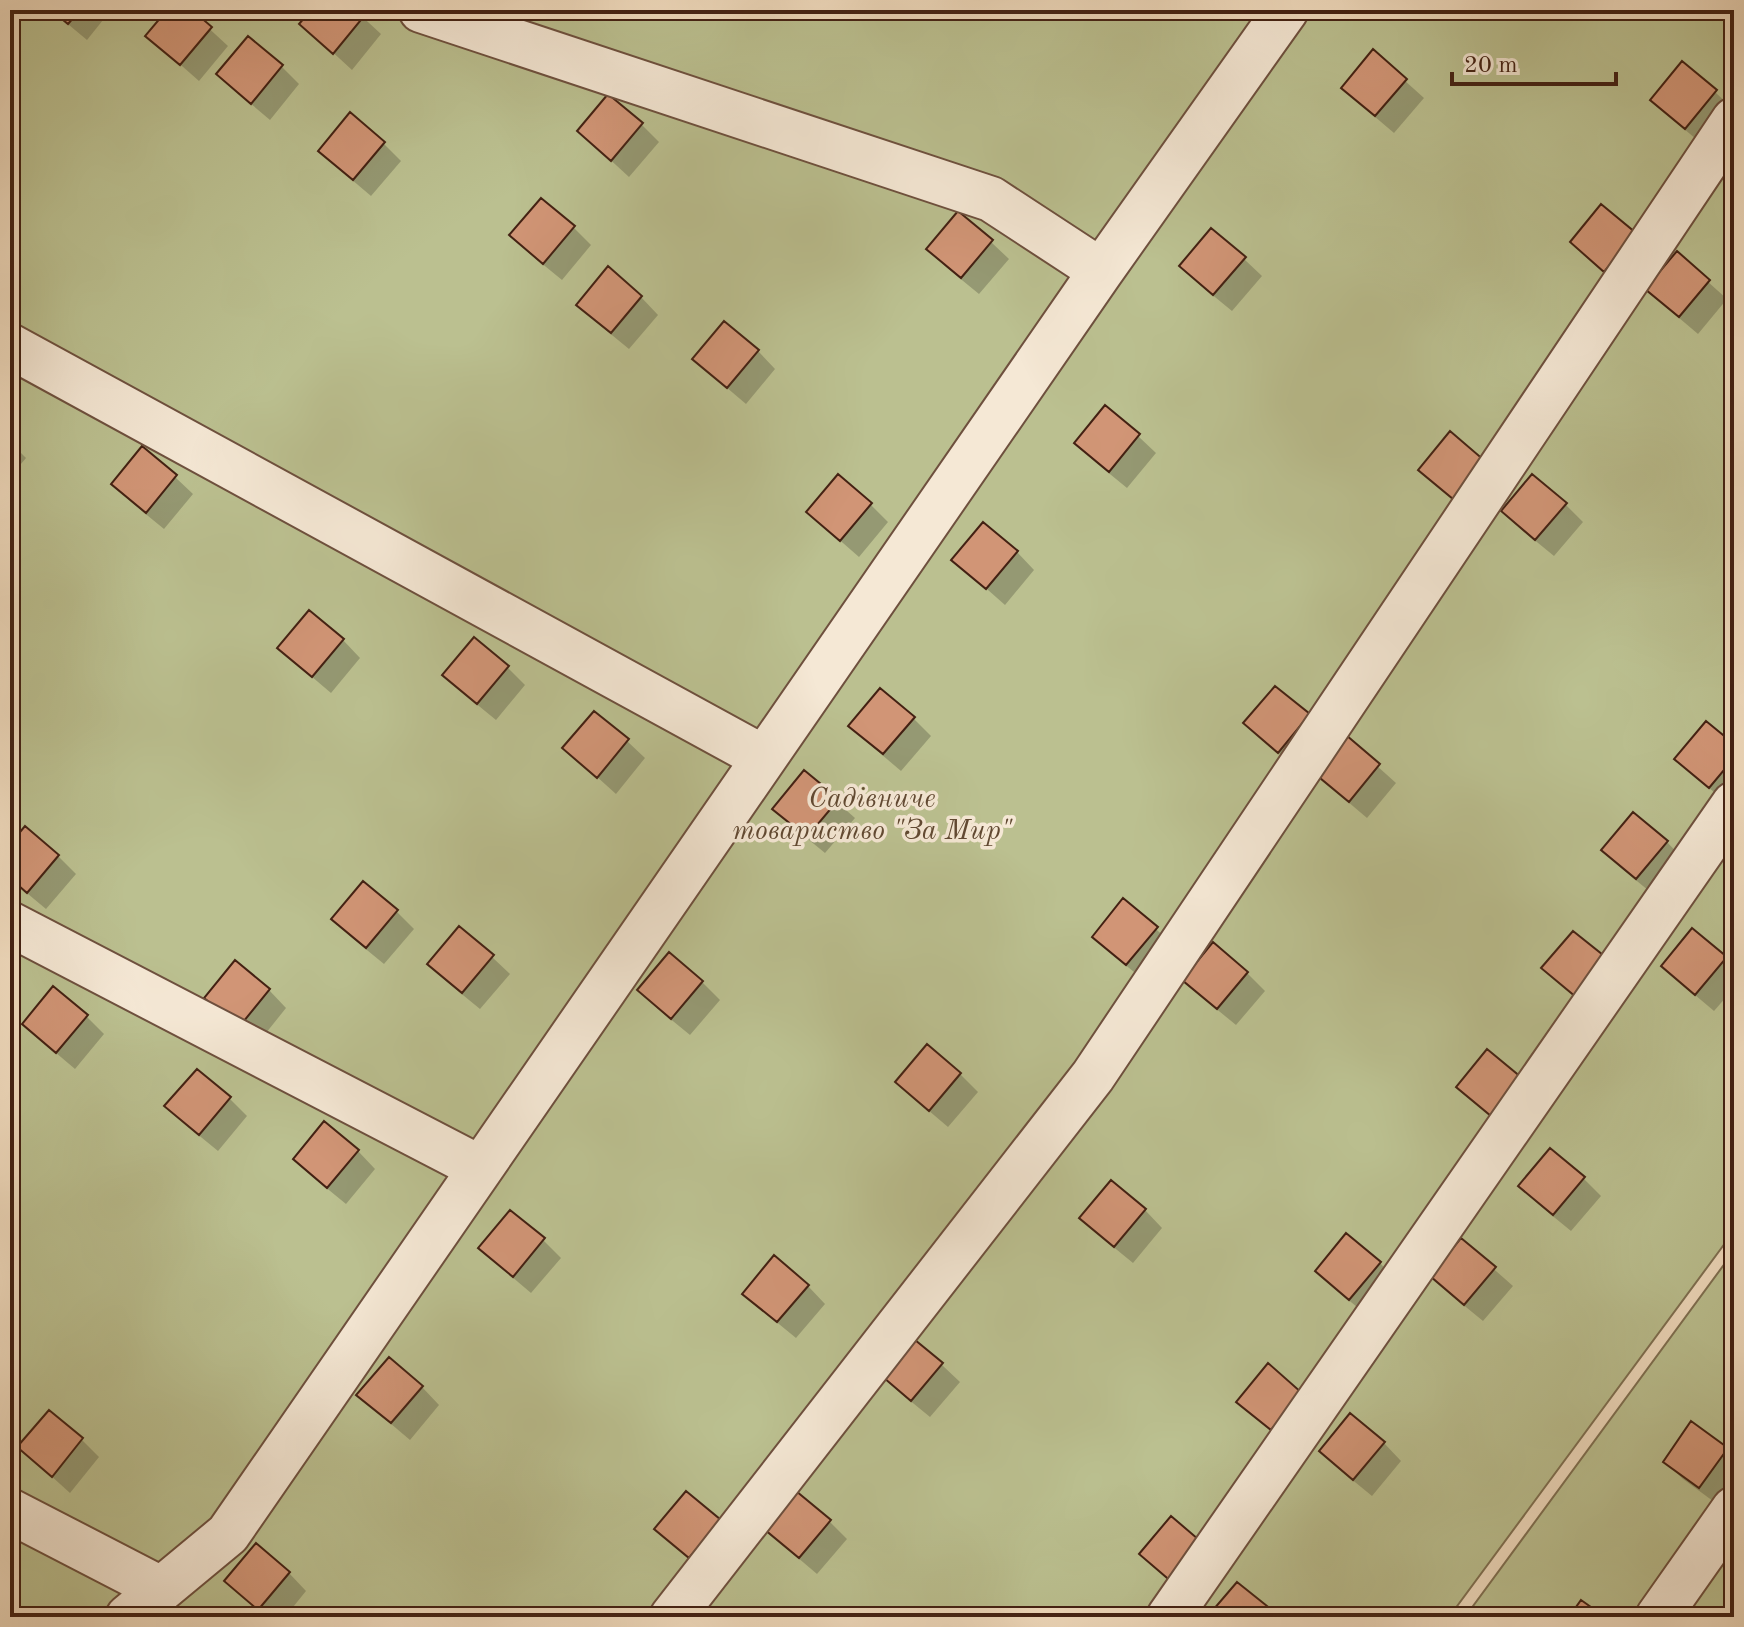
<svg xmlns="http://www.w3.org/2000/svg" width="1744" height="1627" font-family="'Old Standard TT',serif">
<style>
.green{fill:#bbc090;stroke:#7f7052;stroke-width:2}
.shadow{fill:#0003}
.building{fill:#d19576;stroke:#432113;stroke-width:2}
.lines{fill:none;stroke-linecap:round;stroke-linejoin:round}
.minor-casing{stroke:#6e503e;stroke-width:48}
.minor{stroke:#f5e8d5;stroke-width:44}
.labels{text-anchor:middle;stroke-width:7;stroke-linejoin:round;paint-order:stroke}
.park-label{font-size:28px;font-style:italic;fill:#614932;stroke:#f5e8d5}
</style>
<rect width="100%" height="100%" fill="#f0dbbe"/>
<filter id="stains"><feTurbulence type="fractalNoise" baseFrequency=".0025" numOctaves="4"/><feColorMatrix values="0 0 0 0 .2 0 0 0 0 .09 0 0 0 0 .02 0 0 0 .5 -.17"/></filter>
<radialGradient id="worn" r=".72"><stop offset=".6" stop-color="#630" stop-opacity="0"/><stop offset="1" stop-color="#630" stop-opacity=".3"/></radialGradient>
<path class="green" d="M10,10H1734V1231L1449,1617H10Z
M1734,1251V1617H1465Z"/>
<path class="shadow" d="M51,10H111L87,40Z
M170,10H189L228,46L199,81L148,36Z
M313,10H355L381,34L352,70L302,24Z
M249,39L282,67L299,84L270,120L237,92Z
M1373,52L1424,98L1394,133L1361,105L1343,88Z
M1715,92L1733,109L1703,145L1670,117L1653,100Z
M641,124L659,142L629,177L579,131Z
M383,143L401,161L371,196L338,168L321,151Z
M541,200L574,228L591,245L562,280L529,253L511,235Z
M991,242L1009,259L979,294L946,267L929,249Z
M1677,254L1727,299L1698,334L1665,306L1647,288Z
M1244,259L1262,276L1232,311L1199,284L1182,266Z
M641,297L658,315L629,349L596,322L579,304Z
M758,351L775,369L746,404L713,376L695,359Z
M1138,436L1156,453L1127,488L1094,461L1077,443Z
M10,442L26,458L10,477Z
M175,477L193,494L164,529L131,502L114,484Z
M838,477L871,505L888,522L859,557L827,529Z
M1565,504L1583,522L1554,556L1521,529L1503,511Z
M1017,552L1034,570L1005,605L954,560Z
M343,640L360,658L331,693L298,665L280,648Z
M475,640L508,668L525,685L496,720L463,693L445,675Z
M1308,716L1296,769L1246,723Z
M913,718L931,736L901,771L868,743L851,726Z
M1346,738L1396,783L1367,818L1334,790L1317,773Z
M627,741L645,758L616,794L565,748Z
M1734,747V796L1728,804L1695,776L1677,759Z
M804,773L855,818L825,853L792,826L775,808Z
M25,829L58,856L76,874L46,909L10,879V847Z
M1667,842L1684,860L1654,895L1621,868L1604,850Z
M1124,901L1175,946L1145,981L1112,954L1094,936Z
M397,912L414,929L384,964L351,937L334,919Z
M1692,931L1734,967V988L1714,1011L1682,984Z
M669,955L702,982L720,1000L690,1035L657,1008L639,990Z
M492,957L510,974L480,1009L447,982L430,964Z
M1247,973L1265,991L1236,1025L1203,998L1185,980Z
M269,990L286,1008L258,1043L207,997Z
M86,1016L104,1034L75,1069L42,1041Z
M927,1047L960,1074L978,1092L948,1127L915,1099L897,1082Z
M197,1071L230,1099L247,1116L218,1151L185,1124L167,1106Z
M358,1151L375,1169L346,1204L313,1177L295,1159Z
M1584,1179L1601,1196L1571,1231L1538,1204L1521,1186Z
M1145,1210L1162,1228L1133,1263L1100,1236L1082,1218Z
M543,1240L561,1258L531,1293L498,1265L481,1248Z
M1462,1241L1513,1286L1483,1321L1450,1294L1432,1276Z
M1380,1263L1397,1281L1368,1316L1335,1289L1317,1271Z
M808,1286L825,1304L796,1338L763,1311L745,1293Z
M909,1337L942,1365L960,1382L930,1417L897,1390L879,1372Z
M422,1387L439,1405L410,1440L377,1412L359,1394Z
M49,1412L82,1440L99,1457L70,1493L19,1447Z
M1384,1443L1401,1461L1372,1496L1339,1469L1321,1451Z
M1726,1449L1734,1457V1481L1717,1504L1683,1479L1665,1462Z
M829,1521L847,1539L817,1574L784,1546L767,1529Z
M289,1573L306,1591L285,1617H266L226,1581Z"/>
<path class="building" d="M51,10H80L68,24Z
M167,10H192L212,27L180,65L145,36Z
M311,10H358L365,15L333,54L299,24Z
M248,36L283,65L251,104L216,74Z
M1373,49L1407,79L1375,116L1341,88Z
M1682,61L1717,90L1685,129L1650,100Z
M608,94L643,123L611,161L577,131Z
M350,112L385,142L353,180L318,151Z
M541,198L575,226L543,264L509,235Z
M1601,204L1636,233L1604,272L1570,242Z
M958,211L993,240L961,278L926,249Z
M1211,228L1246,257L1213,295L1179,266Z
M1677,251L1710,280L1679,317L1645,289Z
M608,266L642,296L611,333L576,305Z
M724,321L759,350L727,388L692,359Z
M1105,405L1140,434L1109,472L1074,443Z
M1450,431L1485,461L1453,499L1418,470Z
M142,446L177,475L146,513L111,484Z
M838,474L872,503L840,541L806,512Z
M1532,474L1567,503L1535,540L1501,511Z
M983,522L1018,551L986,589L951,560Z
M309,610L344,639L312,677L277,648Z
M474,637L509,666L477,704L442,675Z
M1275,686L1310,714L1278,753L1243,723Z
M880,688L915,717L883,754L848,726Z
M594,711L629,739L597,778L562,748Z
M1706,721L1734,744V758L1709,788L1674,759Z
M1346,735L1380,764L1349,802L1314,773Z
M804,770L839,799L807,837L772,809Z
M1633,812L1668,841L1636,879L1601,850Z
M25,826L59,855L27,893L10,878V844Z
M363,881L398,910L366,948L331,919Z
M1123,898L1158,927L1126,965L1092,937Z
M459,926L494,955L462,993L427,964Z
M1692,928L1727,957L1695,995L1661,966Z
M1573,931L1608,959L1576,997L1541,968Z
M1213,942L1248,972L1217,1009L1182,980Z
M669,952L703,981L671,1019L637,990Z
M235,960L270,989L239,1027L204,998Z
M53,986L88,1015L56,1053L22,1024Z
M927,1044L961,1073L929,1111L895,1082Z
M1487,1049L1522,1078L1491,1116L1456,1087Z
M197,1069L231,1097L199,1135L164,1106Z
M324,1121L359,1150L327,1188L293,1159Z
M1550,1148L1585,1177L1553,1215L1518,1186Z
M1111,1180L1146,1209L1114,1247L1079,1218Z
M510,1210L545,1238L513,1277L478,1248Z
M1346,1233L1381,1262L1349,1300L1315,1271Z
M1461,1238L1496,1267L1464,1305L1430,1276Z
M774,1255L809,1285L777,1322L742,1294Z
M909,1335L943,1363L911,1401L877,1372Z
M389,1357L423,1386L391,1423L356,1395Z
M1268,1363L1302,1393L1271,1430L1236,1402Z
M49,1410L83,1438L52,1477L17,1447Z
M1350,1413L1385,1442L1353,1480L1319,1451Z
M1691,1421L1728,1448L1699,1488L1663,1462Z
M686,1491L721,1520L689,1558L654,1529Z
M796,1491L831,1520L799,1558L764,1529Z
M1171,1516L1205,1545L1173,1583L1139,1554Z
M256,1543L290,1572L258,1610L224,1581Z
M1237,1582L1272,1610L1266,1617H1207Z
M1581,1600L1605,1617H1569Z"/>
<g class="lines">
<g class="minor-casing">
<path id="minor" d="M1101,271L1286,10
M10,346L764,758
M10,924L480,1168
M10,1511L161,1589
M128,1617L228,1534L1101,271L991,199L421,10
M672,1617L1093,1076L1734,120
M1169,1617L1734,804
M1658,1617L1734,1509"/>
</g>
<use href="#minor" class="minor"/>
</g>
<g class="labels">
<g class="park-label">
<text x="872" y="807">Садівниче<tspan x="872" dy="32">товариство "За Мир"</tspan></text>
</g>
</g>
<rect width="1744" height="1627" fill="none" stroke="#f0dbbe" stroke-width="40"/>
<rect x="12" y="12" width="1720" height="1603" fill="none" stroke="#432113" stroke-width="4"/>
<rect x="20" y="20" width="1704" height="1587" fill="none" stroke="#432113" stroke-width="2"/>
<path d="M1452 72v12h164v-12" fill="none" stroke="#432113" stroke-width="4"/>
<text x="1464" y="72" font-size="24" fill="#432113" stroke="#f5e8d5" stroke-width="6" paint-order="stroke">20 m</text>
<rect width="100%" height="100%" filter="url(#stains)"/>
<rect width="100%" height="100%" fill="url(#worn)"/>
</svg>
